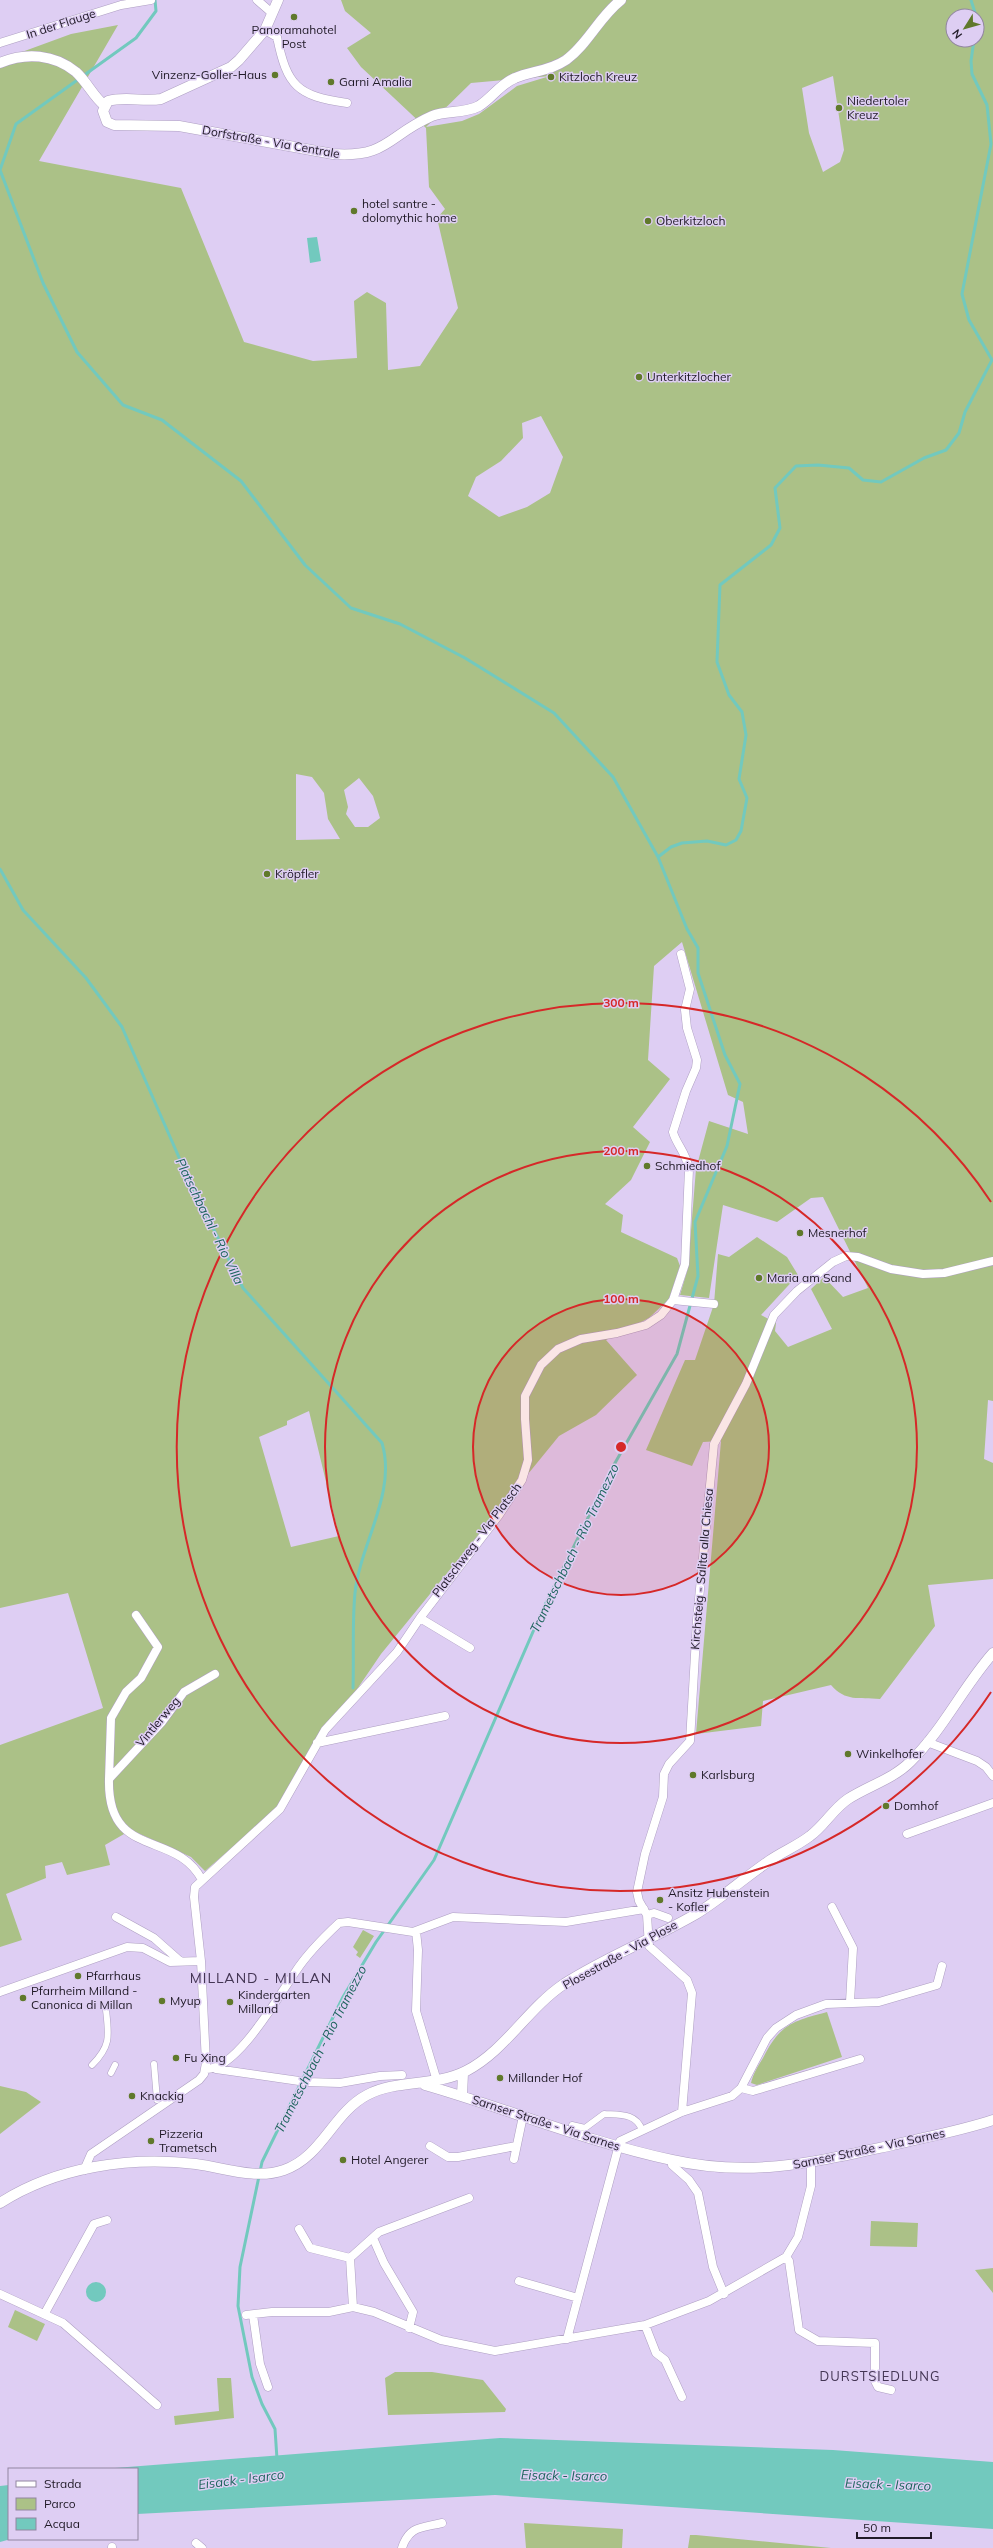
<svg xmlns="http://www.w3.org/2000/svg" width="993" height="2548" font-family="Mulish,sans-serif">
<style>
.green{fill:#abc187;fill-rule:evenodd}
.water{fill:#72c9be}
.lines{fill:none;stroke-linecap:round;stroke-linejoin:round}
.stream{stroke:#72c9be;stroke-width:3}
.pedestrian-casing{stroke:#ae9fc2;stroke-width:7}
.minor-casing{stroke:#ae9fc2;stroke-width:9}
.tertiary-casing{stroke:#ae9fc2;stroke-width:11}
.pedestrian{stroke:#fff;stroke-width:6}
.minor{stroke:#fff;stroke-width:8}
.tertiary{stroke:#fff;stroke-width:10}
.ring{fill:none;stroke:#d62828;stroke-width:2}
.poi-dot{fill:#60792b;stroke:#decef3;stroke-width:1.5}
.labels{text-anchor:middle;stroke-width:3;stroke-linejoin:round;paint-order:stroke}
.street-label{font-size:12px;fill:#201a27;stroke:#decef3}
.poi-label{font-size:12px;fill:#201a27;stroke:#decef3;text-anchor:start}
.water-label{font-size:13px;font-style:italic;fill:#1d655d;stroke:#decef3}
.neighbourhood-label{font-size:13px;letter-spacing:1px;fill:#443654;stroke:#decef3}
.quarter-label{font-size:14px;letter-spacing:1px;fill:#443654;stroke:#decef3}
.centre{fill:#d62828;stroke:#decef3;stroke-width:2}
.ring-label{font-size:12px;text-anchor:middle;font-weight:bold;fill:#d62828;stroke:#decef3;stroke-width:3;stroke-linejoin:round;paint-order:stroke}
</style>
<rect width="100%" height="100%" fill="#decef3"/>
<path class="green" d="M341,0H993V1401L988,1400L984,1459L993,1463V1579L928,1585L935,1626L880,1699C858,1697 846,1702 831,1685L763,1701L761,1726L696,1734L721,1441L703,1442L692,1466L646,1450L685,1360H695L714,1304L718,1254L729,1257L757,1237L787,1257L798,1275L761,1315L776,1323L775,1331L788,1347L832,1329L811,1289L824,1277L843,1297L868,1288L823,1197L811,1198L777,1222L723,1205L709,1298L680,1295L688,1268L696,1169L709,1121L748,1134L743,1102L728,1095L682,942L654,966L648,1060L670,1079L633,1127L650,1142L631,1180L605,1204L623,1215L621,1232L677,1258L680,1266L669,1299L649,1318L606,1340L637,1375L596,1415L559,1436L381,1654L274,1811L205,1871L191,1857L131,1830L105,1845L110,1865L67,1875L62,1862L45,1866L46,1878L6,1894L22,1940L0,1947V1745L103,1708L68,1593L0,1608V60L71,34L118,25L39,161L181,188L244,342L313,361L357,358L354,301L367,292L386,303L388,370L420,366L458,308L437,218L445,209L429,187L426,128L361,67L347,48L371,33L345,11ZM953,16H977V40H953ZM550,76L517,86L479,114L462,121L426,127L471,83ZM833,76L844,150L840,162L823,172L809,133L802,88ZM541,416L563,457L550,493L527,507L499,517L468,496L476,477L501,461L523,438L522,423ZM296,774L312,777L324,793L328,819L340,839L296,840ZM359,778L373,796L380,818L368,827H355L346,814L348,807L344,790ZM309,1411L339,1536L291,1547L259,1437L287,1425V1421Z
M363,1930L374,1936L360,1958L356,1955L358,1952L353,1947Z
M827,2012L842,2057L757,2085L751,2083C753,2074 758,2066 763,2058C780,2024 793,2021 827,2012Z
M0,2086L26,2092L41,2102L0,2134Z
M871,2221L918,2223L917,2247L870,2246Z
M993,2268V2293L975,2270Z
M15,2310L45,2324L37,2341L8,2327Z
M395,2372H432L483,2380L506,2409L505,2412L388,2415L385,2378Z
M217,2378H231L234,2418L175,2425L174,2416L219,2411Z
M524,2523L623,2529L622,2548H526Z
M690,2535H696L831,2548H688Z"/>
<path class="water" d="M317,237L321,261L310,263L307,238Z
M86 2292a10 10 0 1 1 20 0a10 10 0 1 1-20 0Z
M500,2438L833,2450L993,2462V2529L495,2495L137,2514V2469H102Z
M9,2485V2539H11L0,2542V2486Z"/>
<g class="lines">
<path class="stream" d="M155,0L156,11L136,38L16,124L0,170L43,283L77,352L123,405L162,420L241,481L305,565L351,608L400,624L465,658L554,713L613,777L658,857L687,929L698,948V973L725,1055L740,1084L727,1146L695,1222L698,1276L677,1354L615,1463L542,1611L434,1860L376,1942L343,1997L262,2162L240,2267L238,2306L252,2377L262,2404L275,2429L277,2459
M971,0L976,16
M977,19V24
M658,857L671,847L682,843L707,841L726,845L736,840L741,831L747,798L739,779L746,735L742,712L729,695L717,662L720,585L771,545L780,528L775,488L796,466L818,465L849,468L863,480L881,482L924,458L946,450L959,433L965,412L992,360L969,320L962,294L991,144L987,105L972,74L971,61L974,40
M0,869L23,910L86,978L122,1027L188,1178L243,1288L382,1443C397,1493 360,1544 355,1593C352,1624 354,1657 353,1688"/>
<g class="pedestrian-casing">
<path id="pedestrian" d="M154,2064L157,2100
M92,2065C111,2046 109,2036 106,2010
M111,2073L115,2065
M572,2125L585,2128L604,2114C620,2115 636,2113 642,2130"/>
</g>
<g class="minor-casing">
<path id="minor" d="M257,0L272,13
M265,30L277,37C287,86 297,96 347,103
M0,43L121,5L151,0
M673,1300L714,1304
M420,1618L470,1648
M927,1742L977,1761L986,1767L993,1776
M317,1743L445,1716
M109,1779L111,1718L126,1692L141,1678L158,1647L136,1615
M907,1834L993,1803
M202,1880C176,1829 107,1861 109,1779L162,1722L184,1692L215,1674
M832,1907L853,1948L850,2002
M647,1915L654,1913L668,1918
M116,1917L154,1938L180,1961
M416,1931L418,1950L416,2011L437,2081
M0,1992L127,1947L143,1948L170,1962L201,1961
M206,2069C237,2070 279,1995 296,1971C307,1954 324,1937 339,1923L348,1922L413,1932L453,1917L566,1922L644,1909
M216,2069L306,2082L340,2083L380,2076L402,2075
M741,2088L753,2091L860,2059
M682,2112L692,1993L687,1980L649,1946L647,1915L639,1901L637,1892L645,1854L663,1797L664,1774L669,1764L690,1741L697,1620L714,1444L746,1384L774,1315L797,1291L833,1262L846,1256L858,1257L891,1269L923,1274L944,1273L993,1261
M430,2146L448,2157H458L516,2146
M514,2159L523,2116
M672,2160V2165L689,2180L698,2193L713,2267L724,2294
M84,2170L91,2154L199,2080L204,2074L206,2063L201,1961L194,1897L195,1887L280,1809L325,1730L397,1652L420,1618L499,1515L522,1480L528,1460L525,1419V1396L541,1365L558,1349L581,1339L617,1333L646,1325L661,1315L673,1300L685,1264L689,1169C686,1152 676,1144 673,1132L686,1091L696,1068L697,1060L687,1028L685,1010L690,989L681,954
M299,2229L310,2248L350,2258
M373,2238L384,2263L413,2312L409,2328
M786,2257L789,2261L799,2330L818,2341L875,2343V2381L878,2387L891,2390
M519,2281L578,2298
M0,2294L63,2323L157,2405
M353,2307L350,2258L379,2232L469,2198
M45,2313L94,2224L107,2220
M246,2315L272,2312H329L353,2307L374,2312L441,2340L495,2351L645,2325L709,2301L786,2257L798,2237L811,2186V2163
M253,2315L260,2364L268,2387
M645,2325L656,2353L665,2360L682,2397
M567,2339L620,2141L682,2112L732,2096L741,2088L767,2038L776,2028L796,2015L826,2004L879,2002L937,1985L942,1966
M196,2543L202,2548
M112,2547V2548
M402,2548C409,2526 421,2528 442,2523"/>
</g>
<g class="tertiary-casing">
<path id="tertiary" d="M278,0L265,30L239,60L231,67L161,99C144,102 125,96 108,101L103,111L107,122L114,125L179,126L333,154C388,158 388,135 432,116C446,110 464,114 479,106C492,98 500,84 515,78C531,71 550,71 566,60C588,44 599,17 621,0
M0,63C26,52 54,54 76,72C87,82 93,96 104,105
M425,2085C508,2109 588,2142 672,2160C752,2178 815,2162 893,2145C926,2137 960,2131 993,2120
M462,2096L463,2073
M0,2203C56,2167 130,2156 196,2164C225,2168 256,2180 284,2170C322,2157 333,2113 367,2095C397,2079 435,2087 466,2071C505,2051 527,2009 564,1984C606,1957 653,1939 696,1914C722,1898 744,1878 769,1861C782,1852 797,1846 810,1836C824,1826 833,1809 848,1799C868,1786 893,1779 910,1762C943,1730 963,1687 993,1653"/>
</g>
<use href="#pedestrian" class="pedestrian"/>
<use href="#minor" class="minor"/>
<use href="#tertiary" class="tertiary"/>
</g>
<circle cx="621" cy="1447" r="148" fill="#d62828" fill-opacity=".12"/>
<g class="ring">
<circle cx="621" cy="1447" r="148"/>
<circle cx="621" cy="1447" r="296"/>
<path d="M991 1692A444 444 0 1 1 991 1202"/>
</g>
<g class="poi-dot">
<circle cx="294" cy="17" r="4"/>
<circle cx="275" cy="75" r="4"/>
<circle cx="551" cy="77" r="4"/>
<circle cx="331" cy="82" r="4"/>
<circle cx="839" cy="108" r="4"/>
<circle cx="354" cy="211" r="4"/>
<circle cx="648" cy="221" r="4"/>
<circle cx="639" cy="377" r="4"/>
<circle cx="267" cy="874" r="4"/>
<circle cx="647" cy="1166" r="4"/>
<circle cx="800" cy="1233" r="4"/>
<circle cx="759" cy="1278" r="4"/>
<circle cx="848" cy="1754" r="4"/>
<circle cx="693" cy="1775" r="4"/>
<circle cx="886" cy="1806" r="4"/>
<circle cx="660" cy="1900" r="4"/>
<circle cx="78" cy="1976" r="4"/>
<circle cx="23" cy="1998" r="4"/>
<circle cx="162" cy="2001" r="4"/>
<circle cx="230" cy="2002" r="4"/>
<circle cx="176" cy="2058" r="4"/>
<circle cx="500" cy="2078" r="4"/>
<circle cx="132" cy="2096" r="4"/>
<circle cx="151" cy="2141" r="4"/>
<circle cx="343" cy="2160" r="4"/>
</g>
<g class="labels">
<g class="street-label">
<text transform="translate(61 24) rotate(-18)" y="4">In der Flauge</text>
<text transform="translate(271 142) rotate(10)" y="4">Dorfstraße - Via Centrale</text>
<text transform="translate(477 1540) rotate(-53)" y="4">Platschweg - Via Platsch</text>
<text transform="translate(702 1569) rotate(-85)" y="4">Kirchsteig - Salita alla Chiesa</text>
<text transform="translate(158 1722) rotate(-50)" y="4">Vintlerweg</text>
<text transform="translate(620 1955) rotate(-29)" y="4">Plosestraße - Via Plose</text>
<text transform="translate(546 2123) rotate(18)" y="4">Sarnser Straße - Via Sarnes</text>
<text transform="translate(869 2149) rotate(-12)" y="4">Sarnser Straße - Via Sarnes</text>
</g>
<g class="poi-label">
<text x="294" y="34" text-anchor="middle">Panoramahotel<tspan x="294" dy="14">Post</tspan></text>
<text x="267" y="79" text-anchor="end">Vinzenz-Goller-Haus</text>
<text x="559" y="81">Kitzloch Kreuz</text>
<text x="339" y="86">Garni Amalia</text>
<text x="847" y="105">Niedertoler<tspan x="847" dy="14">Kreuz</tspan></text>
<text x="362" y="208">hotel santre -<tspan x="362" dy="14">dolomythic home</tspan></text>
<text x="656" y="225">Oberkitzloch</text>
<text x="647" y="381">Unterkitzlocher</text>
<text x="275" y="878">Kröpfler</text>
<text x="655" y="1170">Schmiedhof</text>
<text x="808" y="1237">Mesnerhof</text>
<text x="767" y="1282">Maria am Sand</text>
<text x="856" y="1758">Winkelhofer</text>
<text x="701" y="1779">Karlsburg</text>
<text x="894" y="1810">Domhof</text>
<text x="668" y="1897">Ansitz Hubenstein<tspan x="668" dy="14">- Kofler</tspan></text>
<text x="86" y="1980">Pfarrhaus</text>
<text x="31" y="1995">Pfarrheim Milland -<tspan x="31" dy="14">Canonica di Millan</tspan></text>
<text x="238" y="1999">Kindergarten<tspan x="238" dy="14">Milland</tspan></text>
<text x="170" y="2005">Myup</text>
<text x="184" y="2062">Fu Xing</text>
<text x="508" y="2082">Millander Hof</text>
<text x="140" y="2100">Knackig</text>
<text x="159" y="2138">Pizzeria<tspan x="159" dy="14">Trametsch</tspan></text>
<text x="351" y="2164">Hotel Angerer</text>
</g>
<g class="water-label">
<text transform="translate(210 1221) rotate(64)" y="5">Platschbachl - Rio Villa</text>
<text transform="translate(574 1548) rotate(-64)" y="5">Trametschbach - Rio Tramezzo</text>
<text transform="translate(320 2049) rotate(-63)" y="5">Trametschbach - Rio Tramezzo</text>
<text transform="translate(564 2475) rotate(1)" y="5">Eisack - Isarco</text>
<text transform="translate(241 2479) rotate(-7)" y="5">Eisack - Isarco</text>
<text transform="translate(888 2484) rotate(2)" y="5">Eisack - Isarco</text>
</g>
<g class="neighbourhood-label">
<text x="880" y="2381">DURSTSIEDLUNG</text>
</g>
<g class="quarter-label">
<text x="261" y="1983">MILLAND - MILLAN</text>
</g>
</g>
<circle cx="621" cy="1447" r="6" class="centre"/>
<g class="ring-label">
<text x="621" y="1007">300 m</text>
<text x="621" y="1155">200 m</text>
<text x="621" y="1303">100 m</text>
</g>
<rect x="8" y="2468" width="130" height="72" fill="#decef3" stroke="#9286a1"/>
<rect x="16" y="2481" width="20" height="6" fill="#ffffff" stroke="#9286a1"/>
<text x="44" y="2488" font-size="12" fill="#201a27">Strada</text>
<rect x="16" y="2498" width="20" height="12" fill="#abc187" stroke="#9286a1"/>
<text x="44" y="2508" font-size="12" fill="#201a27">Parco</text>
<rect x="16" y="2518" width="20" height="12" fill="#72c9be" stroke="#9286a1"/>
<text x="44" y="2528" font-size="12" fill="#201a27">Acqua</text>
<g transform="translate(965 28) rotate(233)"><circle r="19" fill="#decef3" stroke="#9286a1"/>
<path d="M0-3L7 15L0 10L-7 15Z" fill="#60792b"/>
<text y="-6" font-size="11" font-weight="bold" text-anchor="middle" fill="#201a27">N</text>
</g>
<path d="M857 2532v6h74v-6" fill="none" stroke="#201a27" stroke-width="2"/>
<text x="863" y="2532" font-size="12" fill="#201a27" stroke="#decef3" stroke-width="3" paint-order="stroke">50 m</text>
</svg>
